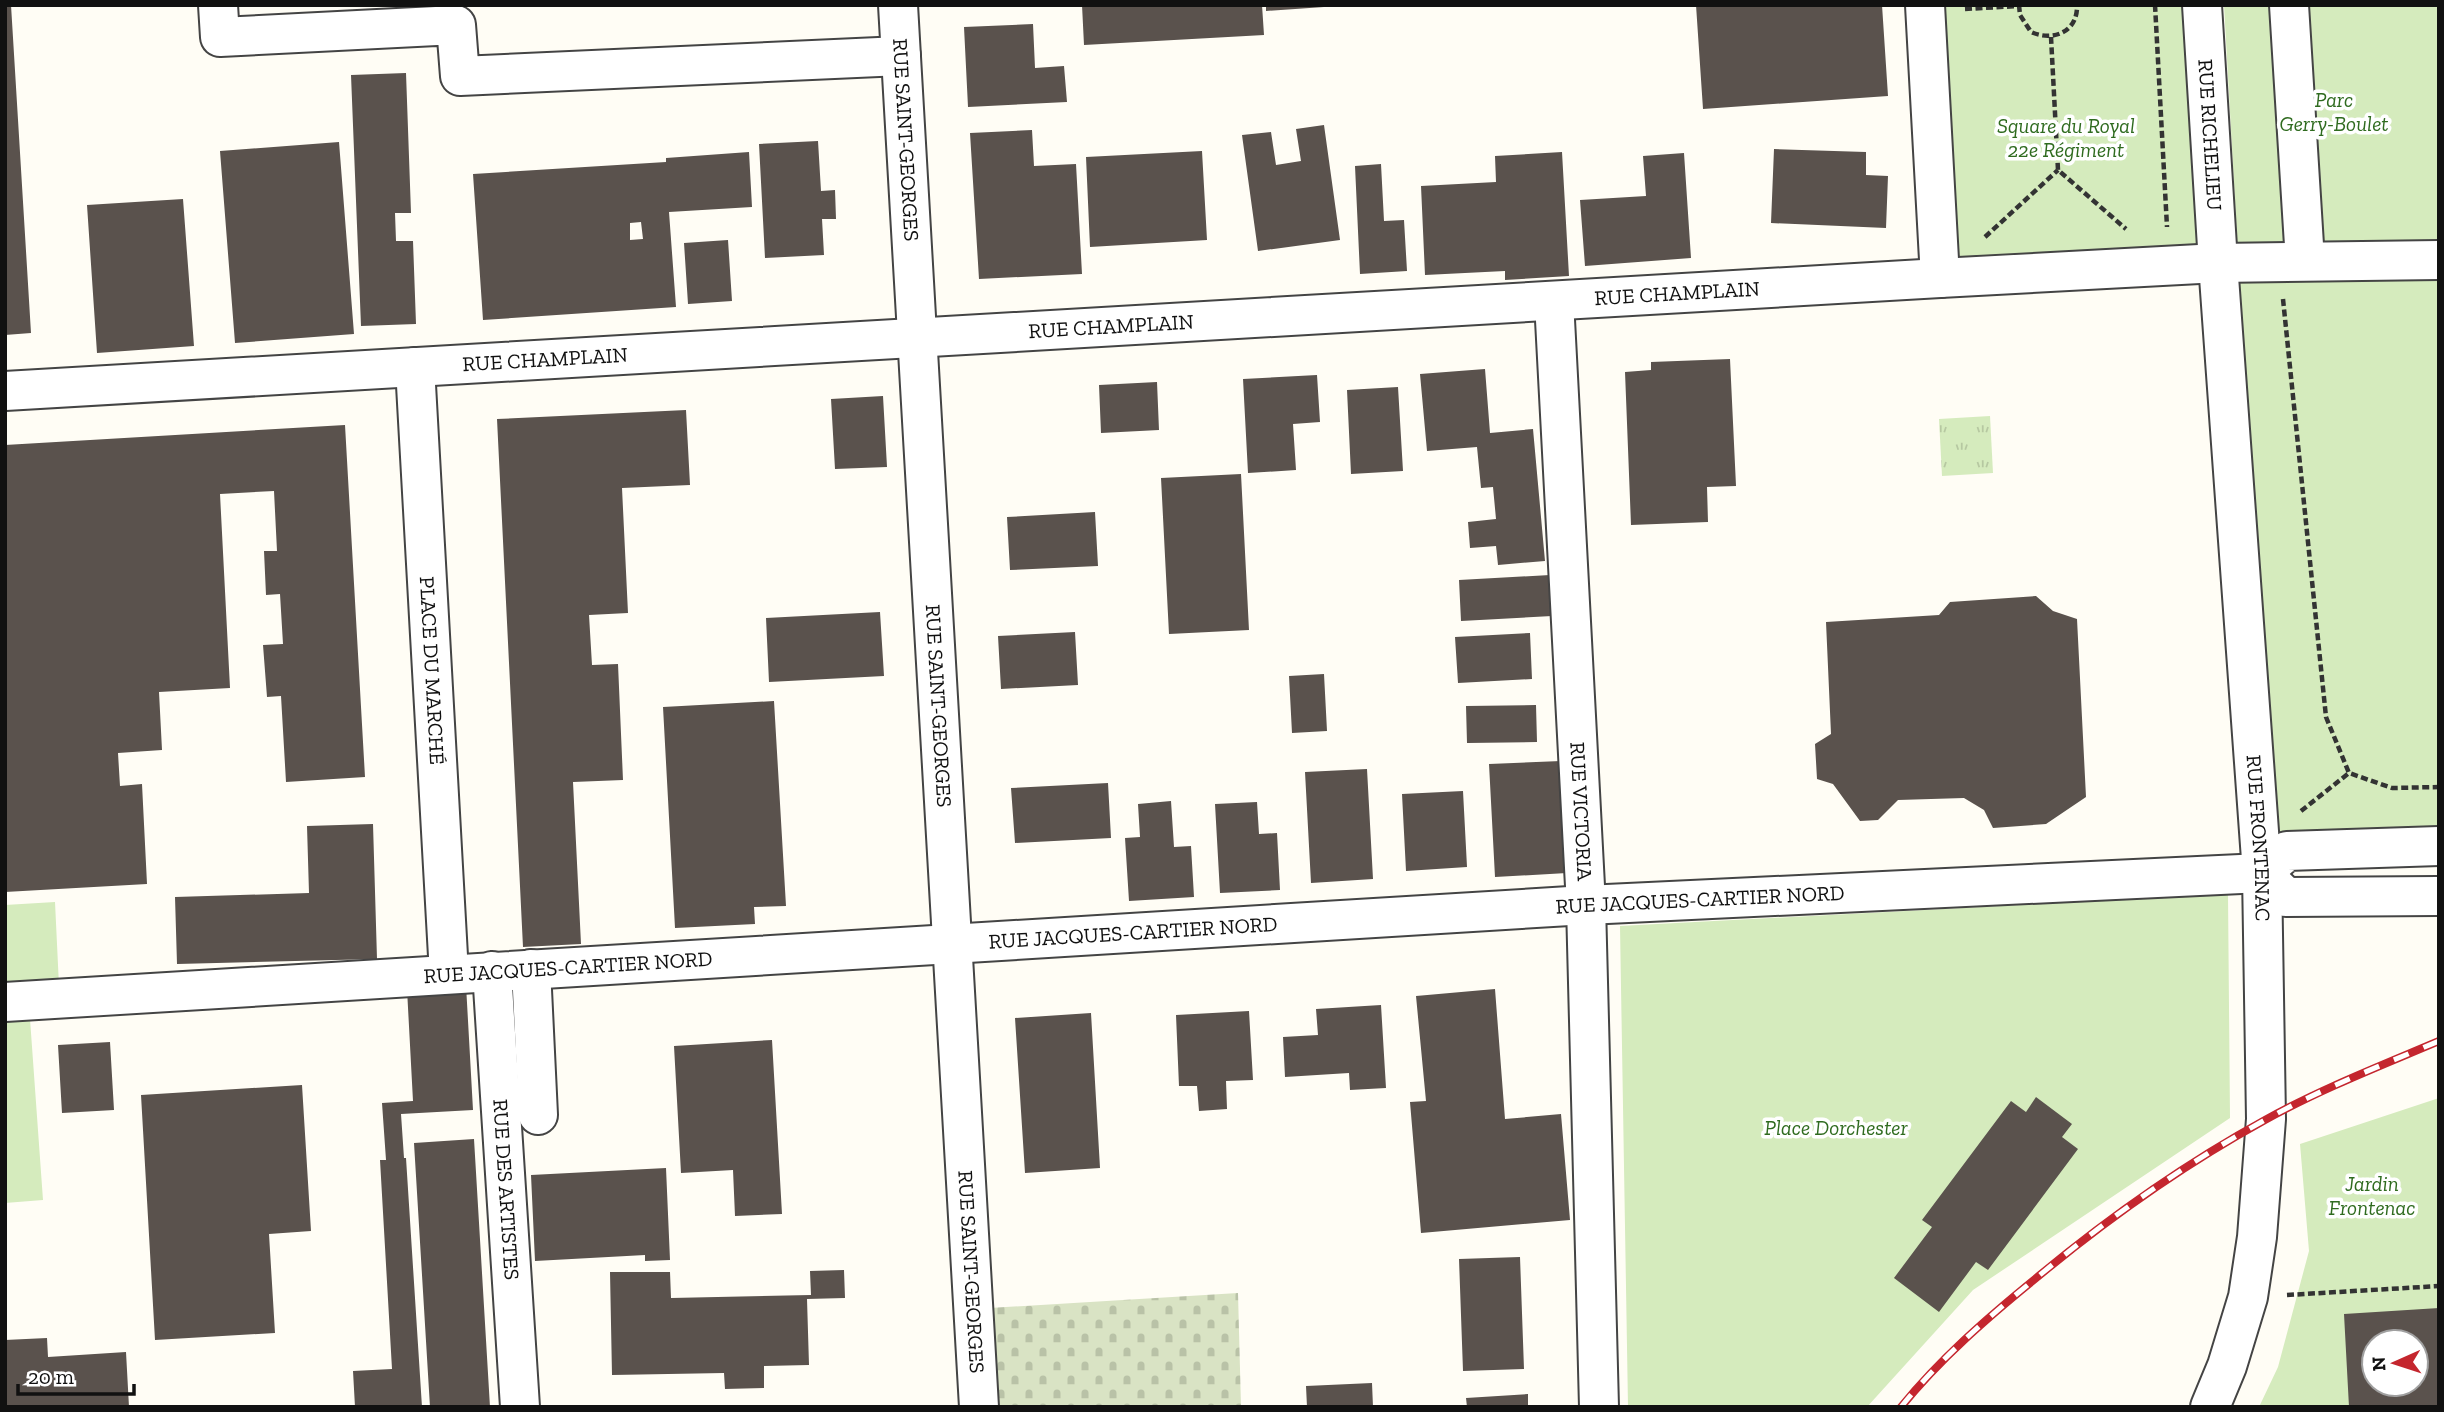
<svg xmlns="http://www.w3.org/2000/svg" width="2444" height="1412" font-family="'Zilla Slab',serif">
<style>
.grass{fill:url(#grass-tufts)}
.cemetery{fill:url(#cemetery-stones)}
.park{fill:#d5ebbd;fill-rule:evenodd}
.building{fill:#5a524d;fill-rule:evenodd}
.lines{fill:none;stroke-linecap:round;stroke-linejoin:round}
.minor-casing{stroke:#444;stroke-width:42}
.path{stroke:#333;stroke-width:4.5;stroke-dasharray:7 3.5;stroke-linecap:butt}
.minor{stroke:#fff;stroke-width:38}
.rail-casing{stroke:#c4262e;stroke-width:8}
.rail{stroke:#fff;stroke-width:5;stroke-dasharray:16;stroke-linecap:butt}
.labels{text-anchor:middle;stroke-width:7;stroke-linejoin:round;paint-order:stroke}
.park-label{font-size:21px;font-style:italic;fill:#2f6b1f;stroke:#fff}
.street-label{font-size:21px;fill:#111;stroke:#fff}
</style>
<defs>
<pattern id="grass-tufts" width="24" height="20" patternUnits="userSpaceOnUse" patternTransform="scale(1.75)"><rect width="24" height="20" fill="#d5ebbd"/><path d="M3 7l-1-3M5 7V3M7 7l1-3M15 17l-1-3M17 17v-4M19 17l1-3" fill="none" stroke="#b6c8a1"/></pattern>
<pattern id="cemetery-stones" width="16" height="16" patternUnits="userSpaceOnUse" patternTransform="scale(1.75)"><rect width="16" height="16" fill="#d9e3c4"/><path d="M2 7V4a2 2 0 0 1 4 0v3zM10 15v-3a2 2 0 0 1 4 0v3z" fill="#b9c2a7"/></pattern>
</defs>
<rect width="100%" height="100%" fill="#fffdf5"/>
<path class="grass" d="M1990,416L1993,473L1942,476L1939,419Z"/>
<path class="cemetery" d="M1238,1293L1241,1407H979L973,1309Z"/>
<path class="park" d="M1925,5H2202L2218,263L1940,278Z
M2224,5H2439V837L2278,836L2241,309Z
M2228,894L2230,1118L1973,1290L1867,1407H1628L1620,926Z
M55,902L59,986L5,989V905Z
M29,1005L43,1200L5,1203V1007Z
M2439,1098V1407H2259L2278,1367L2309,1251L2300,1144ZM2374,1342H2416V1384H2374Z"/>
<path class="building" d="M5,5H11L31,333L5,335Z
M1082,5H1262L1264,35L1084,45Z
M1266,5H1324V7L1266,11Z
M1696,5H1882L1888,96L1703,109Z
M1033,24L1035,68L1064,66L1067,102L968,107L964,27Z
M406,73L411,213H395L396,241H413L416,324L361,326L351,75Z
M1324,125L1340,240L1258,251L1242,135L1271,132L1276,165L1301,161L1296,129Z
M1032,130L1034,166L1076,164L1082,274L979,279L970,133Z
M818,141L821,191L835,190L836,219H822L824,255L765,258L759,144Z
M339,142L354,334L235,343L220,151Z
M1774,149L1866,152V175L1888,176L1886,228L1771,223Z
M1202,151L1207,240L1090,247L1086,157Z
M749,152L752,207L669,212L676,307L483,320L473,174L666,162V158ZM641,222L643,239L630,240V223Z
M1562,152L1569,276L1505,280V271L1425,275L1421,186L1496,182L1495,156Z
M1684,153L1691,258L1585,266L1580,200L1646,196L1643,156Z
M1381,164L1384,221L1404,220L1407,271L1360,274L1355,166Z
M183,199L194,346L97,353L87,205Z
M728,240L732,301L688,304L684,243Z
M1730,359L1736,486L1707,487L1708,522L1631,525L1625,372L1651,370V362Z
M1485,369L1490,433L1533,429L1545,561L1498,565L1496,546L1470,548L1468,522L1496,519L1493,487L1481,488L1477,447L1427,451L1420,374Z
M1317,375L1320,422L1293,424L1296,470L1248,473L1243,379Z
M1157,382L1159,430L1101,433L1099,385Z
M1398,387L1403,471L1351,474L1347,390Z
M883,396L887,467L835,469L831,399Z
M686,410L690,485L622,488L628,613L589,615L592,665L618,664L623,780L573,782L581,944L523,947L497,419Z
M345,425L365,777L286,782L281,696L267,697L263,645L283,644L280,594L266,595L264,551H277L274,491L220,494L230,688L159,692L162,750L118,753L120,786L142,784L147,884L5,892V445Z
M1241,474L1249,630L1169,634L1161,478Z
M1095,512L1098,566L1010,570L1007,517Z
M1550,575L1552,616L1461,621L1459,580Z
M2036,596L2053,611L2077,619L2086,797L2046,824L1993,828L1984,810L1964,798L1898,800L1878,820L1860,821L1833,784L1817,779L1815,744L1831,734L1826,622L1939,615L1950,602Z
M880,612L884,676L769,682L766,618Z
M1075,632L1078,685L1001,689L998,636Z
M1530,633L1532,679L1458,683L1455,637Z
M1324,674L1327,731L1292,733L1289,676Z
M774,701L786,906L754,907L755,924L675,928L663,707Z
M1536,705L1537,742L1467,743L1466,706Z
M1561,761L1567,873L1495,877L1489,764Z
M1367,769L1373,879L1311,883L1305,772Z
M1108,783L1111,838L1015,843L1011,788Z
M1463,791L1467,867L1406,871L1402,794Z
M1171,801L1174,847L1191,846L1194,897L1129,901L1125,838L1140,837L1138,804Z
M1257,802L1259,834L1277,833L1280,890L1220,893L1215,804Z
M373,824L377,959L177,964L175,897L309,893L307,826Z
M466,985L473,1110L401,1114L404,1158H406L422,1407H355L353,1371L392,1369L380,1160H386L382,1103L413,1101L407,989Z
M1495,989L1505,1119L1561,1114L1570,1220L1421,1233L1410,1102L1426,1101L1416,996Z
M1381,1005L1386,1088L1350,1090L1349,1073L1285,1077L1283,1037L1318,1035L1316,1009Z
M1249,1011L1253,1080L1226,1081L1227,1109L1199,1111L1197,1086H1179L1176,1015Z
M1091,1013L1100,1168L1025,1173L1015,1018Z
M772,1040L782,1214L735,1216L733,1170L681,1173L674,1046Z
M110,1042L114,1110L62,1113L58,1045Z
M302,1085L311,1231L269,1234L275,1333L155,1340L141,1095Z
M2036,1097L2072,1124L2062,1137L2078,1149L1988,1270L1976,1262L1939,1312L1894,1278L1932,1227L1922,1220L2011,1101L2026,1112Z
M474,1139L490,1407H430L414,1143Z
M666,1168L670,1260L645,1261V1255L535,1261L531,1175Z
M1520,1257L1524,1369L1463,1371L1459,1259Z
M844,1270L845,1298L807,1299L809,1365L764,1366V1388L725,1389L724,1373L612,1375L610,1272H670L671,1298L811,1295L810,1271Z
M2439,1308V1407H2349L2344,1314ZM2374,1342H2416V1384H2374Z
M47,1338L48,1357L126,1352L129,1407H5V1340Z
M1372,1383L1373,1407H1307L1306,1386Z
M1528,1394V1407H1467L1466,1398Z"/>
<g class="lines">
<g class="minor-casing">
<g id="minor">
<path d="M218,5L220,37L456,25L460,76L901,56"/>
<path id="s1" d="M898,5L979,1407"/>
<path d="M1925,5L1940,278"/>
<path id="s2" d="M2202,5L2218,263L2262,873L2266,1119L2257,1237L2248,1297L2227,1366L2210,1407"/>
<path d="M2289,5L2305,261"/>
<path id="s3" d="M1554,301L1586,905L1599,1407"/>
<path id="s4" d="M415,367L449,974"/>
<path id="s5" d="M5,391L1940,278L2218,263L2439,260"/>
<path d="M2262,873L2286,897L2439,896"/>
<path d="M531,969L538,1115"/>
<path id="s6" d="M492,971L520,1407"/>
<path id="s7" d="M5,1002L1586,905L2262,873L2287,851L2439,846"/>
</g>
</g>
<path class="path" d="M2019,5L2020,15L2031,32C2053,42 2078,32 2077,5
M2155,5L2167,227
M1965,9L2019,6
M2051,37L2058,170L2126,229
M1985,237L2058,170
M2283,299L2326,717L2349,773L2392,788L2439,787
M2301,811L2349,773
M2287,1295L2439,1286"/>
<use href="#minor" class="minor"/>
<g class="rail-casing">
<path id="rail" d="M1901,1407C1940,1359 1987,1318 2035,1279C2107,1219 2183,1165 2265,1120C2321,1089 2380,1066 2439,1041"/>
</g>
<use href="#rail" class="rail"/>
</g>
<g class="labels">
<g class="park-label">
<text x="2334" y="107">Parc<tspan x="2334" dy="24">Gerry-Boulet</tspan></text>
<text x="2066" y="133">Square du Royal<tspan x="2066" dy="24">22e Régiment</tspan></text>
<text x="1836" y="1135">Place Dorchester</text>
<text x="2372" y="1191">Jardin<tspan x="2372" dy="24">Frontenac</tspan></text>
</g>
<g class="street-label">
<text dy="7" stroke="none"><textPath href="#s2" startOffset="130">RUE RICHELIEU</textPath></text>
<text dy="7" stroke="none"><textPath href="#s1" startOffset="135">RUE SAINT-GEORGES</textPath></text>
<text dy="7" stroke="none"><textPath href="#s5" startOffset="1675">RUE CHAMPLAIN</textPath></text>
<text dy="7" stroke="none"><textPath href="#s5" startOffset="1108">RUE CHAMPLAIN</textPath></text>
<text dy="7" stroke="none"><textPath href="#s5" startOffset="541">RUE CHAMPLAIN</textPath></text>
<text dy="7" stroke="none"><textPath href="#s4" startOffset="304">PLACE DU MARCHÉ</textPath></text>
<text dy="7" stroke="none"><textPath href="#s1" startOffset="702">RUE SAINT-GEORGES</textPath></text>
<text dy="7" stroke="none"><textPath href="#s3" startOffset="511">RUE VICTORIA</textPath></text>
<text dy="7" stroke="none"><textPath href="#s2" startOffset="835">RUE FRONTENAC</textPath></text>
<text dy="7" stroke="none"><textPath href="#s7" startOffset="1698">RUE JACQUES-CARTIER NORD</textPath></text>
<text dy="7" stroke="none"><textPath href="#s7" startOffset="1130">RUE JACQUES-CARTIER NORD</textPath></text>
<text dy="7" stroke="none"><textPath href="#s7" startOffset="564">RUE JACQUES-CARTIER NORD</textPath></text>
<text dy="7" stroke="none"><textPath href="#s6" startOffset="219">RUE DES ARTISTES</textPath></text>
<text dy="7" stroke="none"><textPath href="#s1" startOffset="1269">RUE SAINT-GEORGES</textPath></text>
</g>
</g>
<rect width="2444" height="1412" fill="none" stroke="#111111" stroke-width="14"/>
<g transform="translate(2395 1363) rotate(267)"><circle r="33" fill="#ffffff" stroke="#a0a0a0" stroke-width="2"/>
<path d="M0-5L12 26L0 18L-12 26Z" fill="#c4262e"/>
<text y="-10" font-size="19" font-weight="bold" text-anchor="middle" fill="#111111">N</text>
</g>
<path d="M18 1384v10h116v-10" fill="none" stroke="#111111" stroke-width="3.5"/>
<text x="28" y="1384" font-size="21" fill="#111111" stroke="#ffffff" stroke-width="5" paint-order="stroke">20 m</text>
</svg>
